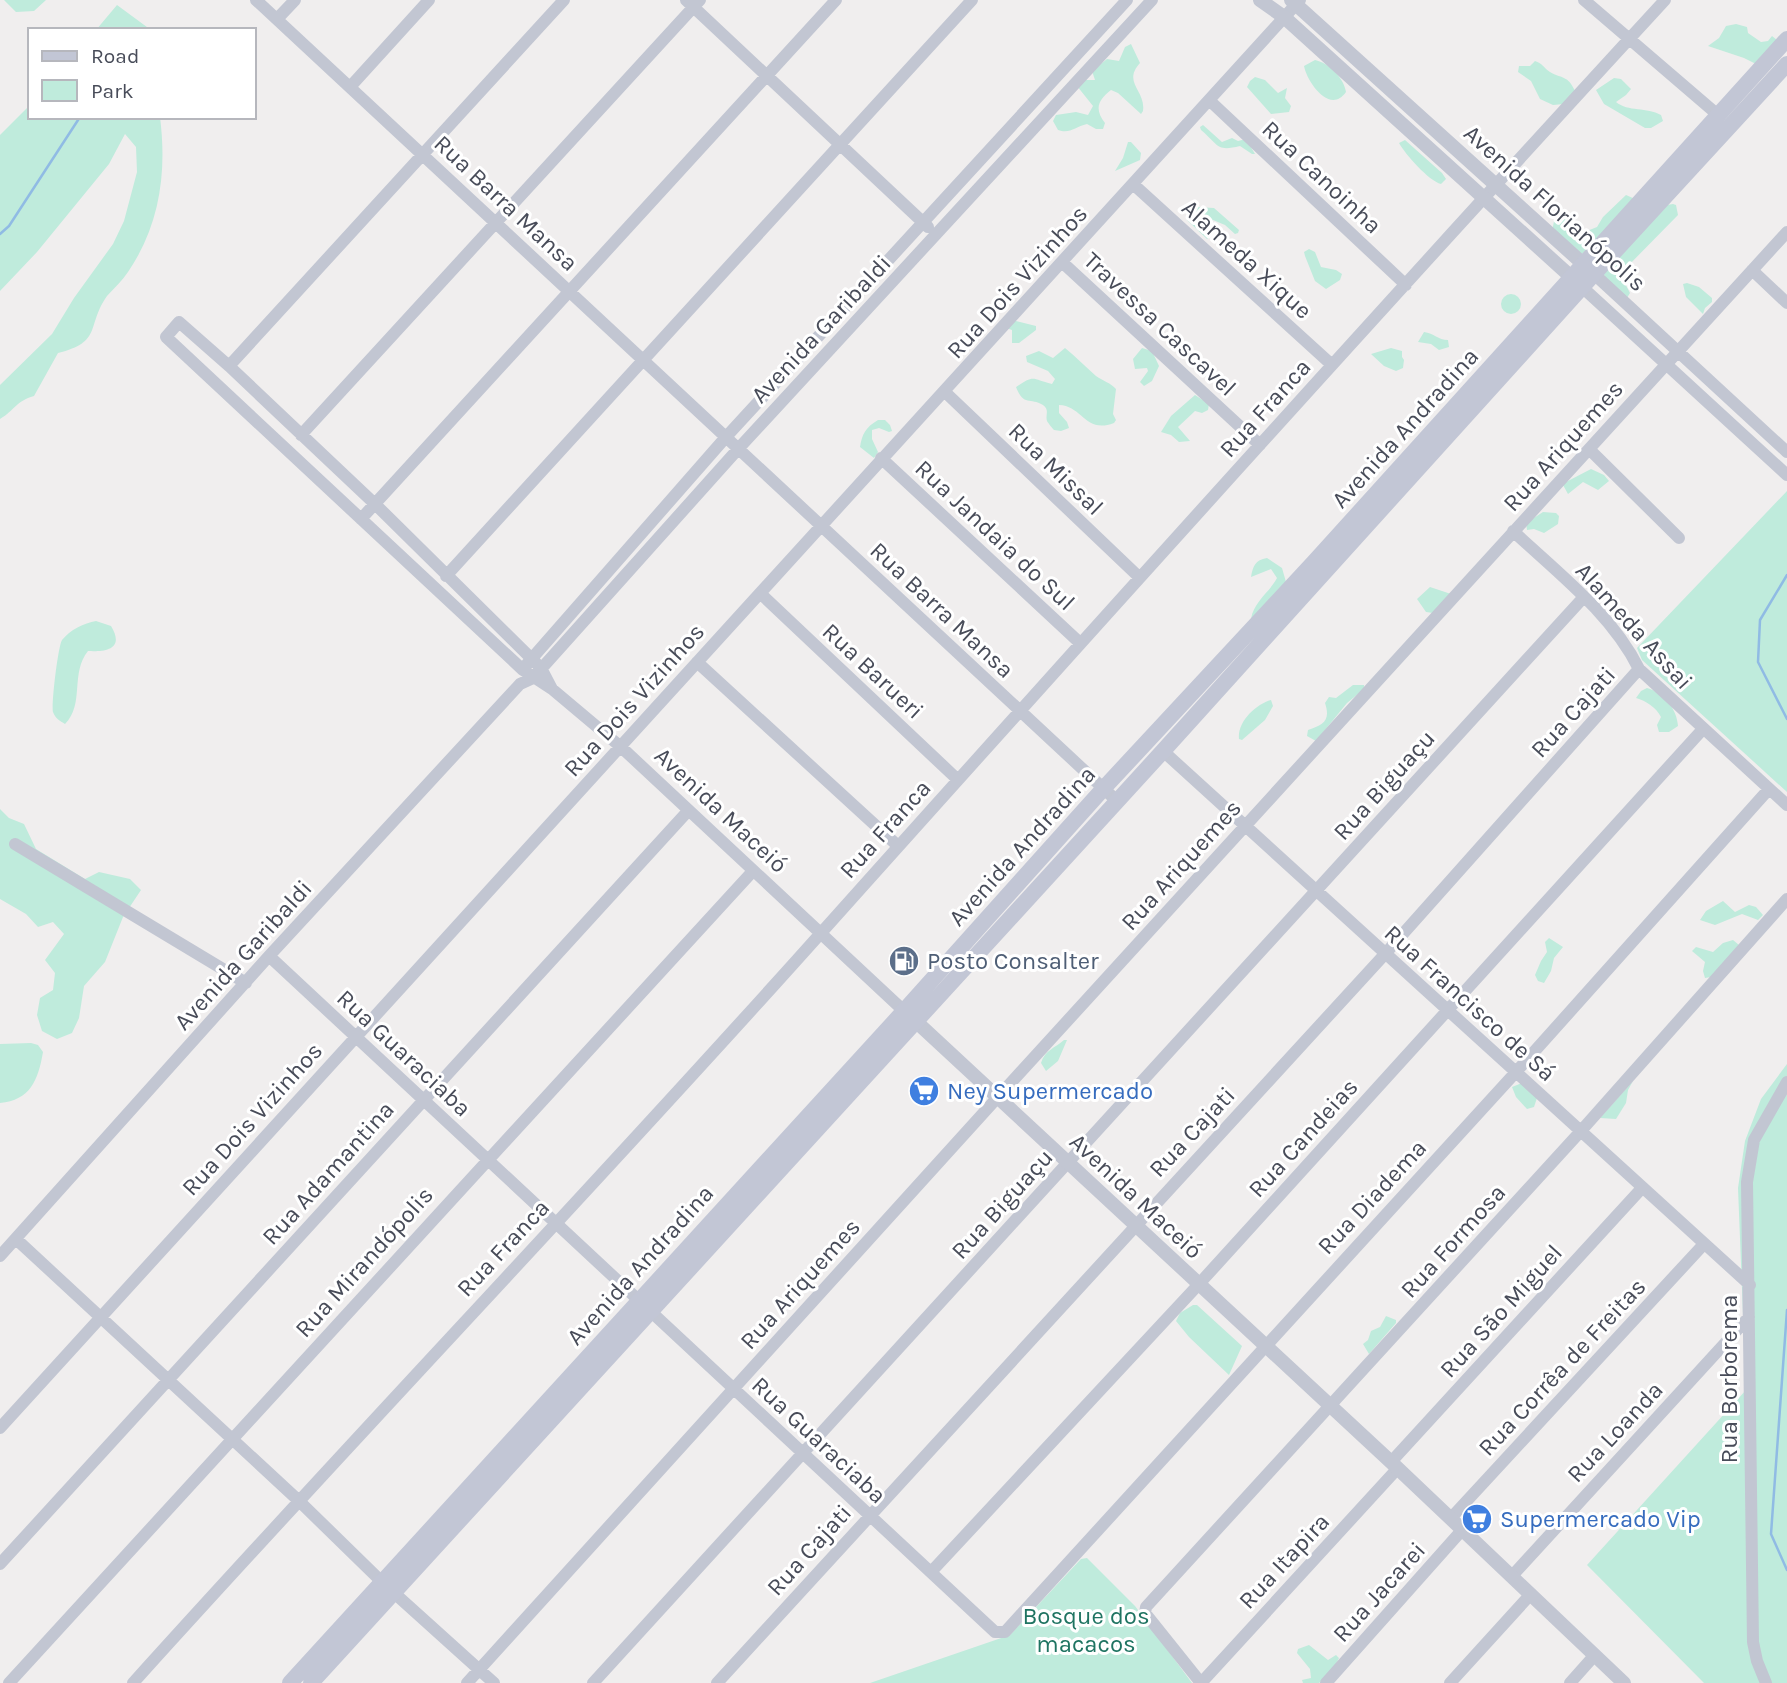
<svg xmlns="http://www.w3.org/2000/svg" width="1787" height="1683" font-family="Karla,sans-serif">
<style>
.green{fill:#bfebdc}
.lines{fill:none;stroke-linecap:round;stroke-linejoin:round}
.stream{stroke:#90bbe4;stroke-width:2.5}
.minor{stroke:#c2c6d2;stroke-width:12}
.tertiary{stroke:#c2c6d2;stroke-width:14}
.secondary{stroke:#c2c6d5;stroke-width:16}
.labels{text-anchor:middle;stroke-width:6;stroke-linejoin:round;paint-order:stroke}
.street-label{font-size:24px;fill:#484c59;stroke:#fff}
.service-label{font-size:24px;fill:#4e5e75;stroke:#fff;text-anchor:start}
.shop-label{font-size:24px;fill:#366cbe;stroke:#fff;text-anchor:start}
.park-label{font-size:24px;fill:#1f7462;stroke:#fff}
</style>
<rect width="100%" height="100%" fill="#f0eeee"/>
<path class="green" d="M4,0H46L34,11L16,12Z
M117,5L151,30H96Z
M1736,24L1747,27L1748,33L1761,42L1768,41L1772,36L1777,40L1766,54L1761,56L1759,62L1756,64L1744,58L1708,46L1719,38L1726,26Z
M1131,44L1140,63C1122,83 1146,90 1143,111L1141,114L1118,93L1111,90C1098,100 1094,109 1105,123L1103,129H1096L1087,124C1075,127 1070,134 1058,130L1053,121L1056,115L1076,112L1088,115L1093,106L1077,86L1085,80H1095L1092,71L1107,59L1119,61L1125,47Z
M1315,60C1329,63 1344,78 1346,92C1330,115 1307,82 1304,66Z
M1535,61C1542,63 1544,68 1550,72C1562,79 1568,75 1575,91L1564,104L1553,105L1540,99L1531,81L1518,72L1519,66H1530Z
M1255,77L1265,80L1278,93L1287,88L1285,98L1291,106L1289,112L1271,114L1247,87L1250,81Z
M1614,78L1621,79L1631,89L1626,95L1616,102C1628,112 1647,107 1661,115L1663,121L1651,128H1645L1604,104L1596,90Z
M30,105V117H160C167,172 160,225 128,272C122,281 114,288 107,296C86,326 103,342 58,353L34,396C16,401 15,410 0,419V385L52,334L74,298L113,244L124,221L137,172L136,147L125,134L109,164L37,252L0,291V135Z
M1203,125L1222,142L1232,138L1238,141L1246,139L1255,154H1252L1240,146C1216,152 1219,145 1201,130L1200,127Z
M1405,140L1442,173L1446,179L1441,184C1429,181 1405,154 1399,143Z
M1128,142H1131L1141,153L1140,160L1115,171L1123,158Z
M1626,195L1635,199L1582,254L1552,232L1554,221L1563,216L1580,231H1587L1597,227L1603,217Z
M1673,204L1676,205L1678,215L1622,272V278L1630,293L1627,298L1607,283L1603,272L1667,205Z
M1196,207L1214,208L1239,230L1238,233L1235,234L1225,225L1213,220L1203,229L1209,237L1207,239L1187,220Z
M1309,249L1315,252L1321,267L1336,270L1342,274L1340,280L1326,289L1315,281L1305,256L1304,252Z
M1687,283L1699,287L1712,298V302L1705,308L1703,314L1686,297L1683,284Z
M1501 304a10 10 0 1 1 20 0a10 10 0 1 1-20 0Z
M1012,320L1036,326V330L1019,343H1012V330L1006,328Z
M1424,332C1434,333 1438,340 1448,340L1449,347L1439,350L1431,344L1418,342Z
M1065,348C1076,357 1085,366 1096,376C1103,381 1111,383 1116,389L1113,414L1116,420L1114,423C1085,434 1083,406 1059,405V413L1067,422L1069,428L1061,431L1054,430C1053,429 1048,423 1047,421C1045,415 1050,410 1043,405C1030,397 1024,407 1016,387C1035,374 1032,379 1052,384L1055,379L1048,371L1027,362L1026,356L1039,351L1053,358Z
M1142,348L1152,351L1159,366L1152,381L1144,386L1140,382L1148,371L1147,368L1135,369L1133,359Z
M1391,348L1402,351V357L1404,360L1403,368L1396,371L1384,366L1371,354Z
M1195,395L1209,404L1208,410L1202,413L1195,411L1178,427L1190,441L1179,442L1171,435L1161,432L1171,416Z
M878,420H885L890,425L892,431L889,432L879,428L872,430V439L878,452L874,458L860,447C862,434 866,427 878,420Z
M1591,469L1604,475L1609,481L1598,490L1583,482L1568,494L1563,485L1566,482Z
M1787,491V792L1642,660L1637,648Z
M1543,512L1556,513L1559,516L1558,524L1544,533L1534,529L1527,530L1526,523Z
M1267,558L1282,568L1286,582L1251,619C1254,601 1269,593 1277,578L1271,569L1251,577C1253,566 1255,560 1267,558Z
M1430,587L1451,594L1433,613L1426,612L1417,599Z
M96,621L111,626C125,649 106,652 88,651C70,673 85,704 65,724C60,721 55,718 53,712C51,706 58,646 62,640C70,630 84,623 96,621Z
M1353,685H1364V689L1347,703L1316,741L1307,736L1308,730C1323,725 1331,721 1325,703L1329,697L1336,698Z
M1647,688C1664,693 1677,709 1678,726L1669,732H1659L1657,725L1661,717C1656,707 1646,701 1636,698L1641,691Z
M1271,700L1273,706L1265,720L1242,740L1239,739C1237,722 1256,704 1271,700Z
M0,809L9,818L24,824L36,849L85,879L99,872L130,879L141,890L123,917L105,962L84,986L79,1018L72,1033L57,1039L42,1031L37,1015L40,998L53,990L55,973L45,960L64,934L53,922L38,927L26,914L0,899Z
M1723,901L1735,912L1749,905L1756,907L1763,915L1758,920L1742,914L1715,925L1700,920L1706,911Z
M1549,938L1563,947L1554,958L1551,971L1544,983L1538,981L1535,975L1541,961L1547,952L1545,942Z
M1733,940L1739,945L1711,977L1705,978L1703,971L1705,962L1692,951L1696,947L1713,952L1723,943Z
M1064,1040H1067L1058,1061L1046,1071L1041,1063C1045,1050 1055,1048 1064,1040Z
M31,1043L38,1045L43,1052C38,1081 30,1100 0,1103V1044Z
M1787,1064V1683H1704L1587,1565L1746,1390L1738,1188L1745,1141L1761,1099Z
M1633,1081L1628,1090L1626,1103L1616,1119L1600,1118Z
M1522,1083L1537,1098L1534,1107L1527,1109L1516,1097L1512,1087Z
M1193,1305H1197L1242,1346L1229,1375L1189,1337L1176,1321L1180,1313Z
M1386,1316L1396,1320V1323L1369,1354L1363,1344L1368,1340L1371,1331L1380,1327Z
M1087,1558L1135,1606L1192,1683H870L1010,1635L1081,1559Z
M1309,1645L1328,1660L1336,1655L1339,1658L1334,1668L1319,1683H1303L1302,1680L1311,1678L1310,1669L1297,1653L1298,1649Z"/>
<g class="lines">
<path class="stream" d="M0,234L9,226L80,117
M1787,575L1760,620L1758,662L1787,719
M1787,1310L1771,1534L1787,1570"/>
<path class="minor" d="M256,0L1117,801
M686,0L928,227
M1584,0L1718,115
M277,19L295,0
M350,87L429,0
M1209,100L1406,285
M1133,184L1332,365
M1063,263L1260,445
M1752,270L1787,303
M1594,274L1787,452
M1582,287L1787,475
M229,366L564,0
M945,392L1139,577
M301,435L700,0
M1589,449L1679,538
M881,458L1080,643
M361,519L836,0
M1513,531C1558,573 1612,614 1639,669L1787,805
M446,576L972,0
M760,593L957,779
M697,662L898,846
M527,664L726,437L1127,0
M552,689L541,668L376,505L229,366L179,322L166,337L523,670L552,689L621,747L904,1011
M1163,751L1750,1285
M15,844L246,983
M269,956L995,1632H1005L1516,1072L1769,789
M16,1239L298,1500L382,1582L494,1683
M0,1256L269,956L520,684L533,678L739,448L1152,0
M0,1428L1300,0
M1391,1462L1642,1188
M1398,1468L1201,1683L1145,1613L1146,1607L1580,1132L1787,899
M1451,1518L1704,1244
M0,1564L688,811
M931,1572L1199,1284L1703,729
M1512,1576L1749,1317
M9,1683L753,871
M133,1683C360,1431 595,1186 821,933C1101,620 1381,309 1665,0
M467,1683L997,1098L1787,232
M593,1683L1583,598
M717,1683L1385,954L1639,669
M1326,1683L1463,1529
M1450,1683L1531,1594
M1570,1683L1594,1656
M1766,1683L1757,1661L1753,1642L1747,1182L1754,1140L1787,1082"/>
<path class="tertiary" d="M1260,0L1284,17L1580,285
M1291,0L1591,271
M908,1014L1391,1462L1624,1683"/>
<path class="secondary" d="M290,1683L904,1011L1103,789L1315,561L1787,39
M311,1683L1163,751L1594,274L1787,64"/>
</g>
<defs>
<g id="fuel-disc" transform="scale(1.575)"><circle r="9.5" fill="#5c6f8a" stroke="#fff"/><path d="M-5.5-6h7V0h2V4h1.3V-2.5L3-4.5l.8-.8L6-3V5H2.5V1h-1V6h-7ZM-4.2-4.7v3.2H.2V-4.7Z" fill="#fff"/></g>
<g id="supermarket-disc" transform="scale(1.575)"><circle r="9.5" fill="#3f7fe0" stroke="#fff"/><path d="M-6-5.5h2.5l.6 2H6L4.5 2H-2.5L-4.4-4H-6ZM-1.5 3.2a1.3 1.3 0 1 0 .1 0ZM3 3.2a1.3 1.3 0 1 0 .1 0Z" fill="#fff"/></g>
</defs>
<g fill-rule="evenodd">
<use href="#fuel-disc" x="904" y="961"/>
<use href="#supermarket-disc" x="924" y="1091"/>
<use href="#supermarket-disc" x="1477" y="1519"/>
</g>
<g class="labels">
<g class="street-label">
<text transform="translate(1322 177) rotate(43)" y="8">Rua Canoinha</text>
<text transform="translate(506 203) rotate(43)" y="8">Rua Barra Mansa</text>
<text transform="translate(1555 208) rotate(42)" y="8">Avenida Florianópolis</text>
<text transform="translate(1247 259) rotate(42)" y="8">Alameda Xique</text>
<text transform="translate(1017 282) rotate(-48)" y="8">Rua Dois Vizinhos</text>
<text transform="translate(1160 324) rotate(43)" y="8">Travessa Cascavel</text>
<text transform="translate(821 329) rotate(-47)" y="8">Avenida Garibaldi</text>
<text transform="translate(1265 408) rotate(-48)" y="8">Rua Franca</text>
<text transform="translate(1405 428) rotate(-48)" y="8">Avenida Andradina</text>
<text transform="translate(1563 446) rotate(-48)" y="8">Rua Ariquemes</text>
<text transform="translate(1056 469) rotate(44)" y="8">Rua Missal</text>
<text transform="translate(995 535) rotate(43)" y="8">Rua Jandaia do Sul</text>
<text transform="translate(942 610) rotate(43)" y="8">Rua Barra Mansa</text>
<text transform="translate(1634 626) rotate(48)" y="8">Alameda Assai</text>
<text transform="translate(873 671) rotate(43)" y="8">Rua Barueri</text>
<text transform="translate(634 700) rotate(-48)" y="8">Rua Dois Vizinhos</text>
<text transform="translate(1573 712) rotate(-48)" y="8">Rua Cajati</text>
<text transform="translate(1384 785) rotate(-48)" y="8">Rua Biguaçu</text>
<text transform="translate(721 810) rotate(43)" y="8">Avenida Maceió</text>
<text transform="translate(885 829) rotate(-48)" y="8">Rua Franca</text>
<text transform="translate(1022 846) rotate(-48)" y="8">Avenida Andradina</text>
<text transform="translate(1181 865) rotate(-48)" y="8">Rua Ariquemes</text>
<text transform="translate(243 955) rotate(-48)" y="8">Avenida Garibaldi</text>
<text transform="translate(1470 1003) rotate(42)" y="8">Rua Francisco de Sá</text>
<text transform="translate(404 1053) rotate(43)" y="8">Rua Guaraciaba</text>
<text transform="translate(252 1119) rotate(-48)" y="8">Rua Dois Vizinhos</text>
<text transform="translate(1192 1132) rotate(-47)" y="8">Rua Cajati</text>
<text transform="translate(1303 1138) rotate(-48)" y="8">Rua Candeias</text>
<text transform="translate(328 1173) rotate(-48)" y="8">Rua Adamantina</text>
<text transform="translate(1136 1196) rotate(43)" y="8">Avenida Maceió</text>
<text transform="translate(1372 1197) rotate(-47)" y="8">Rua Diadema</text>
<text transform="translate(1002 1204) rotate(-48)" y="8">Rua Biguaçu</text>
<text transform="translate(1453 1241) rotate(-48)" y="8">Rua Formosa</text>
<text transform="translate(503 1248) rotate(-47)" y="8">Rua Franca</text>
<text transform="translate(364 1262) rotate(-48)" y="8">Rua Mirandópolis</text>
<text transform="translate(640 1265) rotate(-48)" y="8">Avenida Andradina</text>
<text transform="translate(800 1284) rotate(-48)" y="8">Rua Ariquemes</text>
<text transform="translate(1501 1311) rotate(-48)" y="8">Rua São Miguel</text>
<text transform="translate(1562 1367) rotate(-47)" y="8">Rua Corrêa de Freitas</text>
<text transform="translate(1729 1379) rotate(-90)" y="8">Rua Borborema</text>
<text transform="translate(1615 1432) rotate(-47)" y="8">Rua Loanda</text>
<text transform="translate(819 1440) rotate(43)" y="8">Rua Guaraciaba</text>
<text transform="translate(809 1550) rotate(-48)" y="8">Rua Cajati</text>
<text transform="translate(1284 1561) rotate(-47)" y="8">Rua Itapira</text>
<text transform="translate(1379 1592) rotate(-48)" y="8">Rua Jacarei</text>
</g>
<g class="service-label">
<text x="927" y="969">Posto Consalter</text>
</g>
<g class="shop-label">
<text x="947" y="1099">Ney Supermercado</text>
<text x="1500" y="1527">Supermercado Vip</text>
</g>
<g class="park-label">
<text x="1086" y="1624">Bosque dos<tspan x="1086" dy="28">macacos</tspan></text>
</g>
</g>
<rect x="28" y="28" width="228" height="91" fill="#ffffff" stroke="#b6b7bd" stroke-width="2"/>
<rect x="42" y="51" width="35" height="10" fill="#c2c6d5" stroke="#b6b7bd" stroke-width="2"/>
<text x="91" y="63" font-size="21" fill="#484c59">Road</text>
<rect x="42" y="80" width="35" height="21" fill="#bfebdc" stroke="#b6b7bd" stroke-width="2"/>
<text x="91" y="98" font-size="21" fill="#484c59">Park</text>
</svg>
